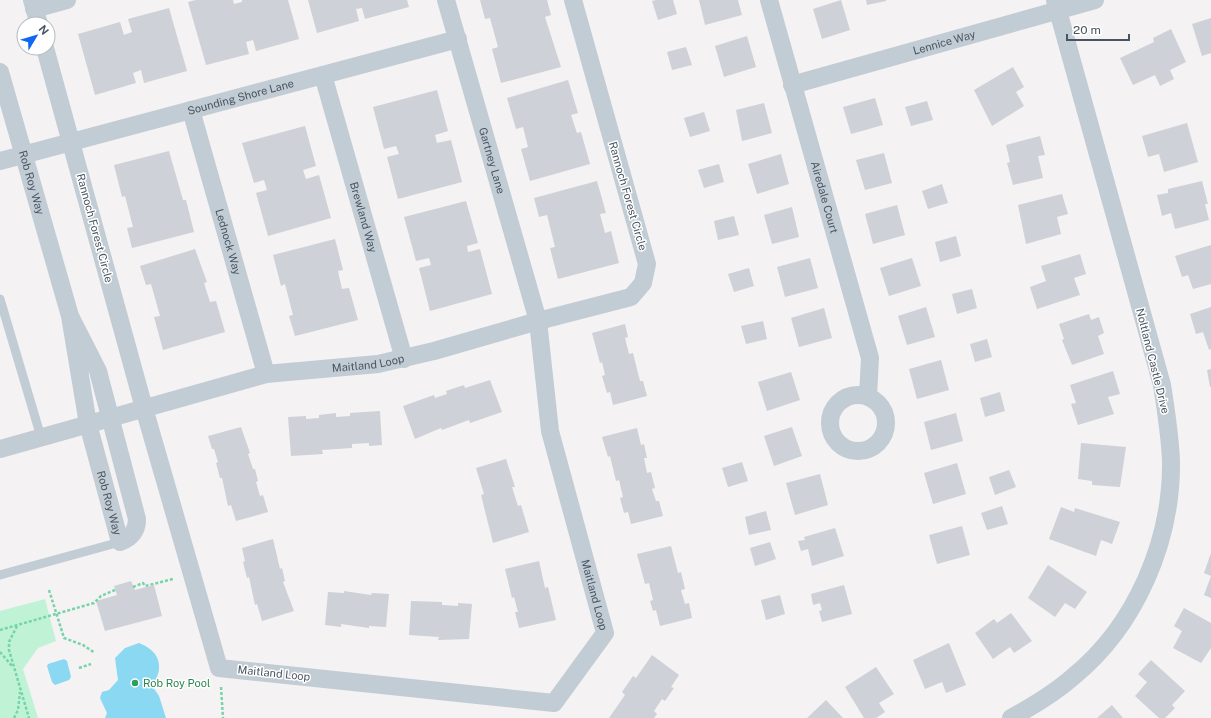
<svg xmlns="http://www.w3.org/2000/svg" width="1211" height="718" font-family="'Public Sans',sans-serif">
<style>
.green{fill:#c0f3d6}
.water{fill:#8ad8f2}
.building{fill:#ced1d7}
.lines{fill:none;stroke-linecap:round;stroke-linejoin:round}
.path{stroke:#75d4a9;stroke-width:2.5;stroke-dasharray:3 2;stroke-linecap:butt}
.lane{stroke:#c2ccd4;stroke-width:9}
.street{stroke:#c2ccd4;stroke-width:18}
.leisure-dot{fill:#2e9e5b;stroke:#fff;stroke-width:1.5}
.labels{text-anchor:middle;stroke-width:3;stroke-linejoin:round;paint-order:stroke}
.street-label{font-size:11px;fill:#485461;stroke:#fff}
.leisure-label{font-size:11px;fill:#27864d;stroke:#fff;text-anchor:start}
</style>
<rect width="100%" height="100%" fill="#f4f2f2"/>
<path class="green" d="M45,599L56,641L38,648L23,669L38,718H0V611Z"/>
<path class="water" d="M139,643C151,648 160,655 159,669C159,674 154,682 153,687L159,696L166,718H105L107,713L100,698L102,692L109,690L118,680L115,658L125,648Z
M64,659L67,661L71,677L69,680L55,685L52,682L47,666L48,664Z"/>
<path class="building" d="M196,0H233L234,4L242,2V0H288L299,39L256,51L253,40L246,42L249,54L206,65L188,2Z
M308,0H407L409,7L365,19L362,8L356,9L359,21L317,33Z
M480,0H547L551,15L545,17L561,67L501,83L492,49L498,47L490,18L485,19Z
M656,0H673L677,14L658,20L652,1Z
M699,0H738L742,15L705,25Z
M841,0L850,30L822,39L813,9Z
M866,0H886V1L867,5Z
M169,8L187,71L144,83L141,70L133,73L136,83L95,95L78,34L120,22L124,35L132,32L128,19Z
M1211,18V53L1202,56L1192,24Z
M1171,29L1186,62L1170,70L1174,79L1160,86L1155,75L1133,85L1120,58L1154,42L1153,38Z
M747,36L756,67L724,77L715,46Z
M686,47L692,65L672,70L667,52Z
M1013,67L1024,87L1016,92L1024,106L992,126L974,90Z
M568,80L578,113L571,115L577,133L581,132L590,164L530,181L521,149L528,147L523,127L516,129L507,98Z
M437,90L448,131L435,135L437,143L451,140L462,182L398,199L387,157L399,154L396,146L384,149L373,107Z
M875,98L883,125L851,134L843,107Z
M927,101L933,120L911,126L905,107Z
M764,103L772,133L742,141L736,110Z
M704,112L710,131L690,137L684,118Z
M1187,123L1198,162L1164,172L1159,154L1148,157L1142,136Z
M305,126L316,166L303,170L306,179L319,175L331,218L268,236L256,193L267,190L264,180L254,183L242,143Z
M1040,136L1045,155L1038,156L1043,178L1013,185L1007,163L1010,162L1006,145Z
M169,151L183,200H186L194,232L132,248L127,228L133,227L125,196L122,197L114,165Z
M884,153L892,183L865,190L856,160Z
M781,154L789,184L757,194L748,164Z
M719,164L724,182L704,188L698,170Z
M597,181L606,213L600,214L605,233L611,231L619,263L558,279L550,248L555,247L547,215L539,217L534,198Z
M1202,181L1208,204H1205L1209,220L1175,229L1171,213L1162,216L1157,195L1168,193V189Z
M942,184L948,203L928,209L922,191Z
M1062,194L1068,214L1057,217L1061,234L1026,244L1018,205Z
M466,201L478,243L467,246L468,252L480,249L492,294L430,311L419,268L431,265L429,258L416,261L404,217Z
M897,205L905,235L873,244L865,214Z
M792,207L799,237L772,244L764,215Z
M734,216L739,235L718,240L714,221Z
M956,236L961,256L940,262L935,242Z
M335,239L343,270L338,271L342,289L349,288L358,320L295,336L289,316L293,315L285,284L281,286L273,255Z
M1211,245V284L1193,289L1188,275L1182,277L1175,256Z
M195,249L207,282L204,283L210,302L216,301L225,332L163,350L154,317L160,316L151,284L146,285L140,266Z
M1080,254L1086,274L1074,278L1080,295L1037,309L1030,287L1046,281L1041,266Z
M810,258L818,288L785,297L777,267Z
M912,258L921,286L889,296L880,268Z
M749,268L754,286L734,292L728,274Z
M972,289L977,308L957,314L952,294Z
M926,307L935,337L907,345L898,316Z
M1211,307V349L1209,350L1203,332L1196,334L1190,314Z
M824,308L832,338L799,347L791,318Z
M1089,314L1091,320L1099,317L1104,333L1098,336L1104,354L1072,365L1062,340L1064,339L1059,324Z
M763,321L767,339L746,344L741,326Z
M625,324L628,337L625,338L629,354L633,353L640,381H643L647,396L613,405L610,392L607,393L602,376L605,375L602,362L600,363L592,333Z
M987,339L992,357L975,362L970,344Z
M941,360L949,390L917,399L909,369Z
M1211,369V387H1210L1207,370Z
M1113,371L1120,394L1108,397L1114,414L1078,425L1071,404L1076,403L1070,385Z
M791,372L800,400L767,411L758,382Z
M490,380L502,412L470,423L469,420L442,430L441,428L415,439L403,406L434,395L435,398L447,394L446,391L464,385L465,388Z
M1000,392L1005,411L985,417L980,398Z
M380,411L382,445L369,446V443L352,444V448L322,450L323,454L291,456L288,417L306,416V419L319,418V415L336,413V417L350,416V413Z
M956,413L963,441L931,450L924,422Z
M241,427L250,453L248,454L253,469H255L258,481L256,482L260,496L263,495L268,512L236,521L231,505L228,506L222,478H220L216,463L218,462L214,449H212L208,436Z
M792,427L802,456L774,466L764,436Z
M637,428L641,445L644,444L647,458H644L647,473L651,472L655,488L652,489L656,501H659L663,516L631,524L628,512L624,513L620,498L623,497L619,480L616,481L610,456L608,457L602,437Z
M1081,443L1126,447L1120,487L1092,485V481L1078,479Z
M506,459L515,487H512L518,506L521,505L529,532L493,543L481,495L484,494L476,468Z
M742,462L748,481L728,487L722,468Z
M957,463L966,494L933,504L924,473Z
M1009,470L1016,487L995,495L989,477Z
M820,474L828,505L795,515L786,483Z
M1002,506L1008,524L987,530L981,513Z
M1061,507L1074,512L1075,508L1120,522L1112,544L1101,540L1096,556L1049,539Z
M766,511L771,530L749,535L745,517Z
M962,526L970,555L937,564L929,535Z
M835,528L844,556L812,566L808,549L801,551L798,541L805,540L804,537Z
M273,539L280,569L282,568L285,581L283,582L294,611L262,621L257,604L255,605L249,577L247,578L243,562L245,561L242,548Z
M770,542L776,559L755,566L750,548Z
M671,546L678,573L681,572L685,589L681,590L685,604L689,603L692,618L660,626L656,610L653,611L650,601L653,600L649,583L645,584L637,554Z
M1211,553V576L1204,573Z
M539,561L545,588L548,587L556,620L519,628L515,612H518L514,597L512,598L505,569Z
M1048,565L1087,592L1075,609L1065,603L1055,617L1028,598Z
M1211,576V598L1204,595Z
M131,581L135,590L154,585L162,616L105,631L96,601L117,595L114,586Z
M844,585L852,614L822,622L819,611L822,610L820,603L813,605L811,594Z
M344,591L371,595L372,593L389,594L386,627L369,626V628L341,624V627L325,625L328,592L344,593Z
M780,595L785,614L766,620L761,600Z
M411,601L442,602V605L458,606V603L472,604L469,639L438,640L439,637L409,635Z
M1184,608L1211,623V648L1201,663L1173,648L1182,631L1174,626Z
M1011,613L1032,641L1014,653L1010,647L993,659L975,633L994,619L997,623Z
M949,643L966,685L946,693L942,682L925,689L913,660Z
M652,655L679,675L671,687L674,688L665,701L662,699L654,711L657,714L654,718H609L625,695L622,692L633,676L636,678Z
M1151,660L1185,691L1172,705L1175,708L1165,718H1159L1135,696L1147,682L1138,674Z
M876,667L894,694L879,703L885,712L876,718H864L845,687Z
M826,700L843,718H807Z
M1112,705L1123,718H1097Z"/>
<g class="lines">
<path class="path" d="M133,587L143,583L145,586L173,579
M49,590L64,638L83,645L95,653
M17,626L9,642V650L29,718
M0,630L94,603L101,596L115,590
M0,652L12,666
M79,668L91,664
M221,687L223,718
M14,718L18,710L20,692"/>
<path class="lane" d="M0,299L41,437
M0,575L120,542"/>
<g class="street">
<path d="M32,0L39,24"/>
<path id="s1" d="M446,0L538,321L631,297L643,283L647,264L573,0"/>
<path id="s2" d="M769,0L870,358L868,396"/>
<path d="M34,9L67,0"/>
<path id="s3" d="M0,72L70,316L88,424L120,542C131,538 137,531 137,519L98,371L70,316"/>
<path id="s4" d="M323,75L404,359"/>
<path id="s5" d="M792,85L1095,0"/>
<path id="s6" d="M191,110L266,374"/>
<path id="s7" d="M0,161L458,39"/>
<circle cx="858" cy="423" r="28"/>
<path id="s8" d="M0,449L266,374L378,364L434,351L538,321L550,431L605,633L554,703L219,668L144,408L45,48"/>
<path d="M1011,718C1033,706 1055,693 1074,676C1136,625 1172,541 1171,461C1170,435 1166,410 1162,385L1055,0"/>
</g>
</g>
<circle class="leisure-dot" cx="135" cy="683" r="4"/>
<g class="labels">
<g class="street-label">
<text dy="4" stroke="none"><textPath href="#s5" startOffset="158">Lennice Way</textPath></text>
<text dy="4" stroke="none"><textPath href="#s7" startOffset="249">Sounding Shore Lane</textPath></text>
<text dy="4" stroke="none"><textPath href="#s1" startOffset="167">Gartney Lane</textPath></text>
<text dy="4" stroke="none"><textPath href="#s3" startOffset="115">Rob Roy Way</textPath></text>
<text transform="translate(628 196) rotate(74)" y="4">Rannoch Forest Circle</text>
<text dy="4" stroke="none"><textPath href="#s2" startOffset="205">Airedale Court</textPath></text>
<text dy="4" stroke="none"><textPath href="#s4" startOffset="148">Brewland Way</textPath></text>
<text transform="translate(95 228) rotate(75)" y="4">Rannoch Forest Circle</text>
<text dy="4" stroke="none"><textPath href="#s6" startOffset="137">Lednock Way</textPath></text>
<text transform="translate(1153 361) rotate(76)" y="4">Noltland Castle Drive</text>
<text dy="4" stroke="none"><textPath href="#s8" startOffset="379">Maitland Loop</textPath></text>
<text dy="4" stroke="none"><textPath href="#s3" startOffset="445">Rob Roy Way</textPath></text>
<text dy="4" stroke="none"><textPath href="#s8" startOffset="835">Maitland Loop</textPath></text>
<text transform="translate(274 673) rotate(6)" y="4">Maitland Loop</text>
</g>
<g class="leisure-label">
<text x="143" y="687">Rob Roy Pool</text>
</g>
</g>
<g transform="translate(36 36) rotate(52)"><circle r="19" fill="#ffffff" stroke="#b6bbc0"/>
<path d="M0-3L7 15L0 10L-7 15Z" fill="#0f67f2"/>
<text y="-6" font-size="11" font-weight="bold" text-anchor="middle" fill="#485461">N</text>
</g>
<path d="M1067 34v6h62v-6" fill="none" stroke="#485461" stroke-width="2"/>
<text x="1073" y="34" font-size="12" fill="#485461" stroke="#ffffff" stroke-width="3" paint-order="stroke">20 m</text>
</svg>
